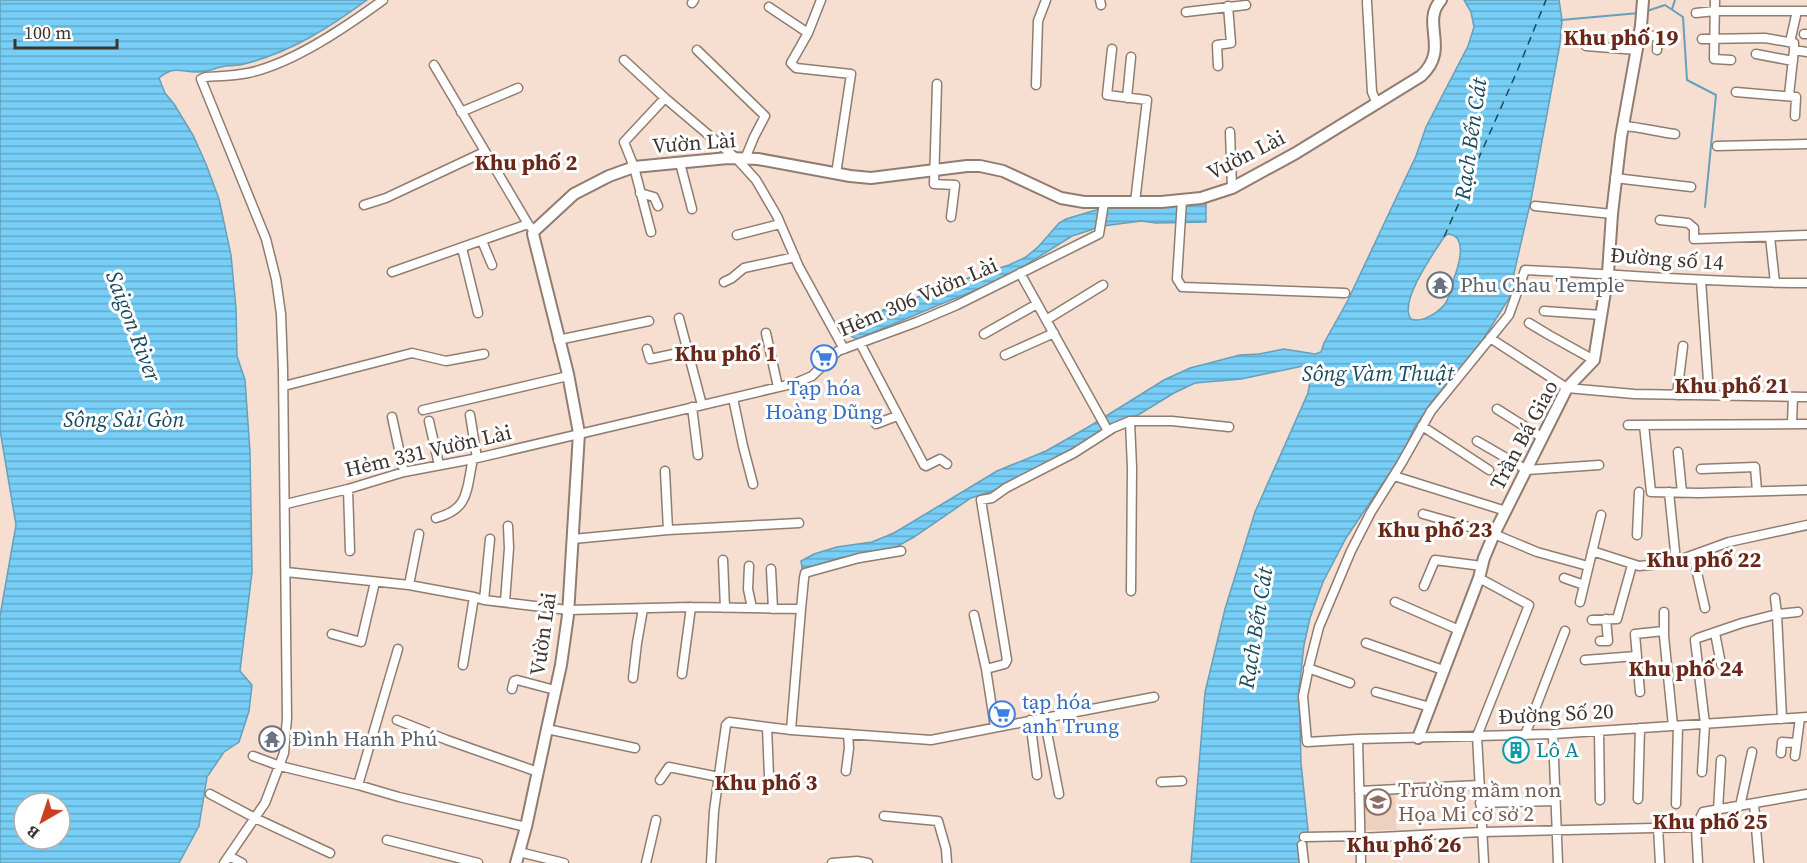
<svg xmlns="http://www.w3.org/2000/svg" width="1807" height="863" font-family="'Source Serif 4',serif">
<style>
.built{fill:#eed0be}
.water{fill:url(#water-rules);stroke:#66a0bb;stroke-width:1.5;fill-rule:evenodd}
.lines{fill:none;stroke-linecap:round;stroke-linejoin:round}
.stream{stroke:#66a0bb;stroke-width:2}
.ferry{stroke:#194b60;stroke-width:1.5;stroke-dasharray:8 6;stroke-linecap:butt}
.minor-casing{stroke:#917c70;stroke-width:11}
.tertiary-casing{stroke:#917c70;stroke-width:14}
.secondary-casing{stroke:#917c70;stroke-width:14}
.minor{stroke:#fff;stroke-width:8}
.tertiary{stroke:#fff;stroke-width:10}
.secondary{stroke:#fff;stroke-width:10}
.labels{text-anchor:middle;stroke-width:6;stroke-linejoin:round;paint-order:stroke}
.street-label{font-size:21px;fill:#3d342f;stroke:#fff}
.worship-label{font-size:21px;fill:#5b616d;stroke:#fff;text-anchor:start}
.shop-label{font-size:21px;fill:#366cbe;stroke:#fff}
.culture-label{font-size:21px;fill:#0d838f;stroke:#fff;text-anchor:start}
.education-label{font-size:21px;fill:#785e54;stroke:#fff;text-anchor:start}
.neighbourhood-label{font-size:22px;font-weight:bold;fill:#6a2718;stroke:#fff}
.water-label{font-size:22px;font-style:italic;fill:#194b60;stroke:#fff}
</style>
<defs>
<pattern id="water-rules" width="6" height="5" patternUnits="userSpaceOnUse" patternTransform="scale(1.5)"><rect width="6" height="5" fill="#77cef7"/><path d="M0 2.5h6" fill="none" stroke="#63a8c8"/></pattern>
</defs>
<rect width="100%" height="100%" fill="#f6ded1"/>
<path class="built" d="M1395,791L1397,830H1365L1363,828L1360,792Z"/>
<path class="water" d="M0,0H367C329,28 291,52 244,64C238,66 232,65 226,66C217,67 208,72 199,72C182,73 175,64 159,78L165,93L174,104L193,135L206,164L219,199L231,255L236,308L237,356L245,380L250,452L252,572L240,671L252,685L249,711L239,742L224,752L207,777L199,826L179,863H0V616L16,525L0,430ZM24,803H60V839H24Z
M1464,0H1559L1562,20L1560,44L1531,200L1514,273L1513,292L1475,352L1434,399L1414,428L1402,455L1346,538L1323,582L1310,618L1304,645L1299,690L1301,763L1308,830L1305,863H1191L1205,692L1225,609L1255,512L1308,393L1311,376L1303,366L1241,379L1195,383L1174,393L1138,415L1116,423L1063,455L1005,483L993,491L971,498L914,537L896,547L878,552L839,558L807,568H802L801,561L814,554L837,547L872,542L894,533L997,471L1046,451L1090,426L1164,380L1190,368L1240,355L1259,354L1284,349L1315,354L1321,352L1324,343L1348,300L1416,156L1426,127L1468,46L1474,27L1471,12ZM1448,234C1470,236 1457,271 1452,283C1451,289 1449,296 1447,301C1440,312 1423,323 1411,319C1398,302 1434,253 1444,237Z
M1206,199V222L1156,223L1141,221L1103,226L1072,236L1002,280L941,304L858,339L850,336V333L856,325L883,310L971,277L1009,265L1026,257L1039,246L1059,223L1066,219L1106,207Z"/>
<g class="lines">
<path class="stream" d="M1672,9L1675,0
M1647,11L1665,5L1683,17L1687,80L1716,95L1705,207
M1561,20L1639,13"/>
<path class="ferry" d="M1444,237L1518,69L1546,0"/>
<g class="minor-casing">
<path id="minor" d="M821,0L808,33L791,63L796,68L851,74L836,174
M1100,0L1101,5
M1715,0L1714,59L1731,60
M1367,2L1372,92L1377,104
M692,3L694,0
M769,7L808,33
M1186,12L1246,5
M1696,13L1715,11H1807
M1640,33L1658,37L1657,50
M1804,34H1807
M1702,39L1765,38L1794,43V50L1807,52
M1790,42L1797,11
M1586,46L1637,50
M1112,49L1107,95L1147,100L1135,202
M697,50L765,116L754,137L745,159
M1756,54L1793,61
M624,60L665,98L737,159L756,180L777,216L799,267L844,349
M434,65L528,224L534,231
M1218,66L1217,45L1231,43L1228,6
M937,84L934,184L955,185L951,217
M1036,85L1038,21L1046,0
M1736,92L1796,97L1795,116
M1789,95L1794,50
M1127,98L1131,57
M461,112L518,88
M1623,126C1641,127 1657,132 1675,134
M1230,132L1232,188
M1717,146L1807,144
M680,163L692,209
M1615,178L1691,187
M640,193L654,197L658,206
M1182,200L1177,279L1182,287L1345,293
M364,205L386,198L484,152
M1535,206L1612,214
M1660,220L1688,223L1694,228V239L1807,235
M651,232L634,167L624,142L665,98
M737,235L780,224
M1770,237L1775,283
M482,241L492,265
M462,248L478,313
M392,272L528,224
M1020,273L1108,431
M1701,280L1709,395
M724,282L732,278L744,268L795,257
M1807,283C1713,283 1619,274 1525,270L1509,315L1431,411L1401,464L1371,512L1351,551L1319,627L1310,662L1303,696L1307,742L1358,739L1553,734L1807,717
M1544,311L1601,315
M679,318L702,405
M1046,320L1103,285
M1529,323L1549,335L1594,360
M766,333L778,387
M984,334L1037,304
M1490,338L1567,388L1634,394L1807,397
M558,340L649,321
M860,343L924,465L926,466L940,459L947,464
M647,349L650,359L688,351
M1005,355L1054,333
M284,386L412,353L446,361L484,354
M1677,395L1683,346
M733,398L743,446L753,484
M692,407L698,455
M1497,409L1543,438
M423,410L568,376
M470,415L477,458
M392,417L404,472
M429,421L439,465
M1130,421L1132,468L1131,591
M1792,423L1793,397
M876,424L897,416
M1628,425L1807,424
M1644,425L1651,492L1699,493L1807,490
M1422,426L1489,470
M1477,441L1527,470L1599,465
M1678,452L1682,493
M1701,469L1755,467L1757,491
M665,471L668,530
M1394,476L1506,511
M348,489L350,551
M1669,492L1676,561
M286,504L348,489L404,472L473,459L796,383L812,376L838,351L917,322L957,305L1099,234L1104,203
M1423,514L1494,534L1537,552L1588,566
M436,518C470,509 466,490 473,459
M1637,535L1639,492
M573,539L668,530L799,523
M1592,551L1639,566L1671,563L1729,542L1807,525
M1693,555L1705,608
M723,560L725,608
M749,566L748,589L752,608
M771,569L773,609
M286,572L409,585L474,597L484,600L568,610L691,607L801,609L791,730L931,740L1154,697
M1479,578L1529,605L1477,736L1484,863
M1564,578L1584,585
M409,585L419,534
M1424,586L1435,560L1482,566
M1775,598L1777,614L1798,612
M484,600L490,539
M505,602L509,548L508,526
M1395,602L1459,630
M1580,602L1601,515
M801,609L804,578L805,573L859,558L901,551
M1664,612V636L1673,726
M974,615L986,669
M1592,620L1617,619L1632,565
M1715,633L1721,664
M332,634L361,642L375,582
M1698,638L1742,623L1777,614L1782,719
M1695,640L1705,724L1702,772
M1600,641H1608L1606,619
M1366,643L1443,670
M1585,660L1636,656
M463,665L474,597
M1308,668L1350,683
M682,674L691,607
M633,678L637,643L643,609
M512,689L514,681L517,680L555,690
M1376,692L1430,707
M1640,692L1635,634L1664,631
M1044,717L1059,794
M397,720L447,740L538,772
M1030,720L1037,775
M767,727L769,776
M995,727L986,669L1005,664L1007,660L981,500L992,498L1006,488L1074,453L1113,428L1130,421H1172L1229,427
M547,729L635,748
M1599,731L1600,800
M1553,734L1558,863
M1525,735L1565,631
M1358,739L1361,863
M1781,753L1782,742L1796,743
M253,756L280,766L358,785L399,797L526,827
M1795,756L1800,718
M846,771L849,748L848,734
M660,780L669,767L719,777
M1161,782L1182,781
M358,785L398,649
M1359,791L1479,785
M210,794L255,818L330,853
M1638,799L1640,728
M1480,803L1555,801
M1676,804L1678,726
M1754,804L1759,863
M1740,806L1752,752
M1718,810L1721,760
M884,816L938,821L946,849L947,863
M1658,827L1660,863
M1696,827L1698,863
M1304,837L1360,836
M1360,838L1482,832L1696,827L1703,812L1807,794
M387,840L478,863
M1302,845L1304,863
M519,852L564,863
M229,856L242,863
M224,863L265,803L284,753L287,718L283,370L281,314L276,279L266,239L201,79L206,77C220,76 234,76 248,73C292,64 346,27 383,0
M646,863L656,820
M711,863L714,811L726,725L729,722L791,730
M832,863L857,861L868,863"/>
</g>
<g class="tertiary-casing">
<path id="tertiary" d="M1418,738L1479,578L1484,558L1494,534L1567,388L1594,360L1608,273L1612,214L1621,137L1641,26L1643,0"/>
</g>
<g class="secondary-casing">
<path id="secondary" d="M516,863L526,827L547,729L561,665L568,615L579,433L568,374L533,234L534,231L574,194L609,176L634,167L728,158L758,159L850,176L871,178L967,166H980L1003,171L1061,198L1084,202H1161L1201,198L1232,188L1296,153L1421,76C1451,48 1420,24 1441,0"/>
</g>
<use href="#minor" class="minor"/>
<use href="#tertiary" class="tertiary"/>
<use href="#secondary" class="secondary"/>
</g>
<defs>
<g id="temple-ring" transform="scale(1.35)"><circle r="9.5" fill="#fff" stroke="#6b7280" stroke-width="1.5"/><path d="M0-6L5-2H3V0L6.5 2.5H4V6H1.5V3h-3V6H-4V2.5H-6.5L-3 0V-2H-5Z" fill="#6b7280"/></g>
<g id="supermarket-ring" transform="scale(1.35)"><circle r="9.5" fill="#fff" stroke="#3f7fe0" stroke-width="1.5"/><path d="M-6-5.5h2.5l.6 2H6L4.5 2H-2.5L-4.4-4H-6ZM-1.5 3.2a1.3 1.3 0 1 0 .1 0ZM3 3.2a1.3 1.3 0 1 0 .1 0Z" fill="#3f7fe0"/></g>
<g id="building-ring" transform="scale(1.35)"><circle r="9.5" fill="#fff" stroke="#0f9aa8" stroke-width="1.5"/><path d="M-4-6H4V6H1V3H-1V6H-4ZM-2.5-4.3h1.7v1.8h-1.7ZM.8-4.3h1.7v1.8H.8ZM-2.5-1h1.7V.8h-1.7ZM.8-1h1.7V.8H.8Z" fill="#0f9aa8"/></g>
<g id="school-ring" transform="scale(1.35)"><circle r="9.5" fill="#fff" stroke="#8d6e63" stroke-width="1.5"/><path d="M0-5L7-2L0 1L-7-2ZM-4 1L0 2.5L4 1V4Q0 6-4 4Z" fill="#8d6e63"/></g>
</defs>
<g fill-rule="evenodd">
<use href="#temple-ring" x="1440" y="285"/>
<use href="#supermarket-ring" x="824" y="358"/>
<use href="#supermarket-ring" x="1002" y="714"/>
<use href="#temple-ring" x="272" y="739"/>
<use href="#building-ring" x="1516" y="750"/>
<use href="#school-ring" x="1378" y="802"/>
</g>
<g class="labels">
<g class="street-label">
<text transform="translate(694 143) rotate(-4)" y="7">Vườn Lài</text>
<text transform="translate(1246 155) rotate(-27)" y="7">Vườn Lài</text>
<text transform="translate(1667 259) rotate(4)" y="7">Đường số 14</text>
<text transform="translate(918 297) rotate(-23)" y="7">Hẻm 306 Vườn Lài</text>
<text transform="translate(1524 435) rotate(-62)" y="7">Trần Bá Giao</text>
<text transform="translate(428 451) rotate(-13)" y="7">Hẻm 331 Vườn Lài</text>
<text transform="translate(543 634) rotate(-82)" y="7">Vườn Lài</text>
<text transform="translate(1556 714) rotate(-3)" y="7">Đường Số 20</text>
</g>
<g class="worship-label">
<text x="1460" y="292">Phu Chau Temple</text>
<text x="292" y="746">Đình Hanh Phú</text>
</g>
<g class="shop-label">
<text x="824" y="395">Tạp hóa<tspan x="824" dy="24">Hoàng Dũng</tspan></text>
<text x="1022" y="709" text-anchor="start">tạp hóa<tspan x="1022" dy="24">anh Trung</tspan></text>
</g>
<g class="culture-label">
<text x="1536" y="757">Lô A</text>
</g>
<g class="education-label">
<text x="1398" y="797">Trường mầm non<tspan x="1398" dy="24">Họa Mi cơ sở 2</tspan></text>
</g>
<g class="neighbourhood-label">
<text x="1621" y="45">Khu phố 19</text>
<text x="526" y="170">Khu phố 2</text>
<text x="726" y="361">Khu phố 1</text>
<text x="1732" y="393">Khu phố 21</text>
<text x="1435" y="537">Khu phố 23</text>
<text x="1704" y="567">Khu phố 22</text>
<text x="1686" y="676">Khu phố 24</text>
<text x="766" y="790">Khu phố 3</text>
<text x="1710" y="829">Khu phố 25</text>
<text x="1404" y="852">Khu phố 26</text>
</g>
<g class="water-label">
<text transform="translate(1470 139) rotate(-82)" y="8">Rạch Bến Cát</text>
<text transform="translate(134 326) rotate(69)" y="8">Saigon River</text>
<text x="1378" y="381">Sông Vàm Thuật</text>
<text x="124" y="427">Sông Sài Gòn</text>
<text transform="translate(1255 628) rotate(-81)" y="8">Rạch Bến Cát</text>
</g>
</g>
<g transform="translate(42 821) rotate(219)"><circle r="28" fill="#ffffff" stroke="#b1aeac" stroke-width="1.5"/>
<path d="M0-4.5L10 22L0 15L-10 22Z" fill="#ca4020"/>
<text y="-9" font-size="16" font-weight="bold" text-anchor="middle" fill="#3d342f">B</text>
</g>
<path d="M15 39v9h102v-9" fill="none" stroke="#3d342f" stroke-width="3"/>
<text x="24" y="39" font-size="18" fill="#3d342f" stroke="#ffffff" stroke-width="4.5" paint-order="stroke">100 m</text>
</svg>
